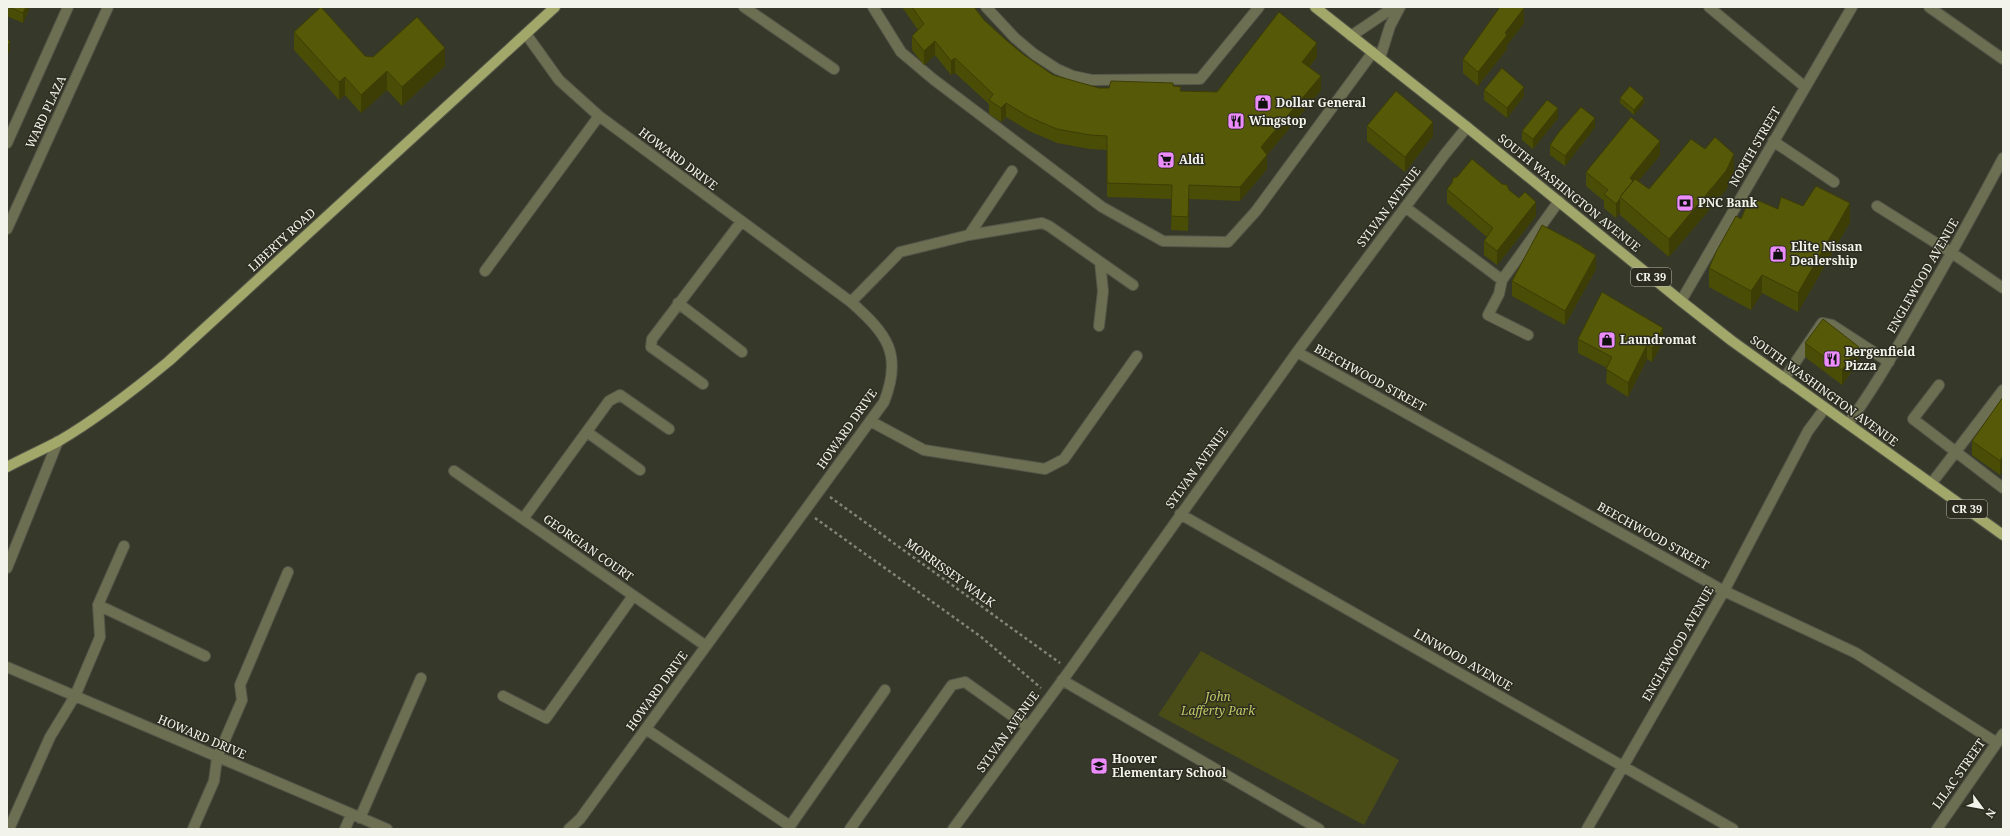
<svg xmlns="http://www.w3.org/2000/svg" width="2010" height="836" font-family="'Noto Serif',serif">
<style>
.green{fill:#4a4c17}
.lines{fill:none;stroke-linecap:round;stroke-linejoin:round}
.minor-casing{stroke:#545649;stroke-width:12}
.major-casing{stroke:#545649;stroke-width:12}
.path{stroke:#84857a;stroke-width:2.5;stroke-dasharray:3 3;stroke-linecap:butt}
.minor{stroke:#6d6f52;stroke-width:10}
.major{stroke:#a2a76a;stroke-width:10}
.wall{fill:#4a4d06}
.shaded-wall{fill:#3c3e05}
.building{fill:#565907;stroke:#3c3e05}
.labels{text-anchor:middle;stroke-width:3;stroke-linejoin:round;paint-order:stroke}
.shield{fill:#2c2d20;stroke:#b7b8ae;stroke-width:1}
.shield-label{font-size:11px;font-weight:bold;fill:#f2f3eb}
.poi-label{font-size:12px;font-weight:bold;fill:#f2f3eb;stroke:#2c2d20;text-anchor:start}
.street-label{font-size:12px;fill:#f2f3eb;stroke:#2c2d20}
.park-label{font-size:12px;font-style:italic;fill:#c2c863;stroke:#2c2d20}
</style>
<rect width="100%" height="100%" fill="#36382a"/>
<path class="green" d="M1201,651L1399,760L1364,825L1158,715Z"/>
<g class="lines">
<g class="minor-casing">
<path id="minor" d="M744,7L834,69
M873,7L901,52L933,79L1102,207L1163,241L1228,242L1256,211L1373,52
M986,7L1015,38L1034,54L1057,69L1073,76L1092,80L1200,79L1259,7
M1709,7L1805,87
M1929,7L2003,59
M526,34L559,80L599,116L851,302C887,334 903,354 884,402L580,819L569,829
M1351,36L1394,7
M1380,58L1390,26L1400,7
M1773,141L1834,182
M7,143L68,7
M1877,206L1952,253L2003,288
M1405,207L1502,280L1559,201
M7,229L108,7
M969,235L1042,223L1049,226L1133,285
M485,271L599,116
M1502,280L1499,294L1488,315L1528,335
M1681,301L1852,7
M851,302L900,252L969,235L1012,171
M678,303L742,352
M1099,326L1103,291L1100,262
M1297,352L1724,591L1856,653L1997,743
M1784,379L1822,323L1832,325L1889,362
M703,384L651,347L652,339L741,222
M1939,385L1913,419L2003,488
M870,421L924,450L1045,469L1064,459L1137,356
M1848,424C1873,390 1894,353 1916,315C1946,263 1975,211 2003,158
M587,432L640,470
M454,471L706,646
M1931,484L2003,390
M1180,514L1733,829
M523,519L609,401L620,395L669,429
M7,568L58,441
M98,605L205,656
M7,667L387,829
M1062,680L1319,829
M503,696L546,718L633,596
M646,729L790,826L788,829
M360,818L421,678
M790,826L885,690
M9,829L50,737L75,696L100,637L98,605L124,546
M193,829L214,781L217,758L242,700L240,685L288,572
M345,829L351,815
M850,829L952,685L965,682L1028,727
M953,829L1070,670L1297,352L1445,154L1467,127
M1587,829L1724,591L1808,431L1825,408
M1937,829L2003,734"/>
</g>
<g class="major-casing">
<path id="major" d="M1315,7L1467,127L1681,301L1732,341L2003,535
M7,467C24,458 42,450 59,441C98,418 134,390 169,361L555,7"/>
</g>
<path class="path" d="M830,497L1060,663
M815,518L980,636L1041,688"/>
<use href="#minor" class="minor"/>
<use href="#major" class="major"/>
</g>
<path class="wall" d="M7,7H30L23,23L7,16Z
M902,7H974L984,20L1006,40L1024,55L1053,75L1099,88H1109L1173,86L1181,91L1217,92L1317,57L1309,67L1321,90L1267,155V169L1240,201L1189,199L1188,231L1171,230L1172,199L1107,197V150L1090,149L1057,143L1029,131L1006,117L1001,122L989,114V104L955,73L951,75L935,55L924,65L912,50V36L918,30Z
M1524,23L1507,45V49L1478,86L1463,73V59Z
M294,32L365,56L445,66L402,106L387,90L361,113L345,95L339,100L294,50Z
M1484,90L1524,96L1507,118L1484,100Z
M1620,98L1644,103L1634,115L1620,103Z
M1558,118L1533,149L1522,140V131Z
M1367,126L1433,136L1405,172L1367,141Z
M1595,127L1565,166L1550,155V145Z
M1660,155L1638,181L1649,189L1734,172L1726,190L1669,257L1620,215V212L1616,218L1604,208V201L1586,186V172Z
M1447,189L1509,190L1536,216L1497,265L1484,255V241L1487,237L1447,203Z
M1803,206L1850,222L1798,312L1762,293L1751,310L1709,287V268L1741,219L1778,209Z
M1582,248L1596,269L1565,325L1512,296V281Z
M1578,339L1663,342L1652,362L1647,359L1628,397L1606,383L1607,368L1578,353Z
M1805,343L1859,361L1842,385L1805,357Z
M2003,397V470L2000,475L1972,455V441Z"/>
<path class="shaded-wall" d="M26,7H30L23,23V13Z
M1524,8V23L1507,45V49L1478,86V72Z
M10,41V50L7,57V48Z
M935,41V55L924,65V51Z
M1317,43V57L1302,76V62Z
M445,48V66L402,106V87Z
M955,58V73L951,75V61Z
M387,71V90L361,113V95Z
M1321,76V90L1267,155V169L1240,201V187L1261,147Z
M345,77V95L339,100V82Z
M1524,87V96L1507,118V108Z
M1644,98V103L1634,115V110Z
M1006,103V117L1001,122V108Z
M1558,108V118L1533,149V139Z
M1595,118V127L1565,166V156Z
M1433,122V136L1405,172V157Z
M1660,141V155L1633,188L1630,178Z
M1734,154V172L1726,190L1669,257V239Z
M1189,185V199L1188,231V217Z
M1620,198V212L1616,218V204Z
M1536,202V216L1497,265V251Z
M1850,203V222L1798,312V293Z
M1596,255V269L1565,325V311Z
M1762,275V293L1751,310V291Z
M1663,328V342L1652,362V348Z
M1647,345V359L1628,397V383Z
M1859,347V361L1842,385V370Z
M2003,456V470L2000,475V461Z"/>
<path class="building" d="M9,7H26L23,13Z
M321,7L365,56L373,57L417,17L445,48L402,87L387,71L361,95L345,77L339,82L294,32Z
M912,7H974L984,20L1006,40L1024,55L1053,75L1099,88H1109L1111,81L1173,83V86L1181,87L1180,91L1217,92L1279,12L1317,43L1302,62L1321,76L1261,147L1267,155L1240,187L1189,185L1188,217L1171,216L1172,185L1107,183V136L1090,135L1057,129L1029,117L1006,103L1001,108L989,100L993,94L955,58L951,61L935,41L924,51L912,36L924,24Z
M1500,7H1522L1524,8L1505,33L1507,35L1478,72L1463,59Z
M7,39L10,41L7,48Z
M1502,68L1524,87L1507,108L1484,90Z
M1630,86L1644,98L1634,110L1620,98Z
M1396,91L1433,122L1405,157L1367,126Z
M1547,100L1558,108L1533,139L1522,131Z
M1581,107L1595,118L1565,156L1550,145L1559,132Z
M1631,117L1660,141L1630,178L1633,181L1620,197H1621L1616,204L1604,194L1608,190L1586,172Z
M1715,137L1734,154L1726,171L1669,239L1620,197L1635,179L1649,189L1691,139L1705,149Z
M1472,159L1502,184L1507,185L1509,190L1519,198L1525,192L1536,202L1497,251L1484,241L1493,228L1447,189L1452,183L1453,178L1457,177Z
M1816,186L1850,203L1798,293L1762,275L1751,291L1709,268L1716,252L1736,216L1741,219L1750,197L1778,209L1781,197L1803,206Z
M1542,225L1582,246V247L1596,255L1565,311L1512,281Z
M1602,292L1663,328L1652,348L1647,345L1628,383L1606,369L1612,357L1578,339Z
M1823,319L1859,347L1842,370L1805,343Z
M2003,397V456L2000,461L1972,441Z"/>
<defs>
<g id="shop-square" transform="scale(0.9)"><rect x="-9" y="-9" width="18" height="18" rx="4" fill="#ec8cfb" stroke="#2c2d20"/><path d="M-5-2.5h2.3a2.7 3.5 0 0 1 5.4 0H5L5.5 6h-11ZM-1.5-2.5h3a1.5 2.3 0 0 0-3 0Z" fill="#111"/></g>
<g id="restaurant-square" transform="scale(0.9)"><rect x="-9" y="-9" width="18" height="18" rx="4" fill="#ec8cfb" stroke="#2c2d20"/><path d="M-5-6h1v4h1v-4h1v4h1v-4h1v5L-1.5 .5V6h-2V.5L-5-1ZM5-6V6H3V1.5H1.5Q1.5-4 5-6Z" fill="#111"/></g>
<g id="supermarket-square" transform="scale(0.9)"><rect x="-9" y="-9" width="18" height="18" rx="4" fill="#ec8cfb" stroke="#2c2d20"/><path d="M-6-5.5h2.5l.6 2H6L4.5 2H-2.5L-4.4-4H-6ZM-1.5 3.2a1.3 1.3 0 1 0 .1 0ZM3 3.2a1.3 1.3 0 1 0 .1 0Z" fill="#111"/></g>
<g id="bank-square" transform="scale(0.9)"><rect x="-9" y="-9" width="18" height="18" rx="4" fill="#ec8cfb" stroke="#2c2d20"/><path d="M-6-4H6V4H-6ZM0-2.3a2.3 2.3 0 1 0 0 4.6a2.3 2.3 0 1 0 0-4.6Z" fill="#111"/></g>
<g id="school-square" transform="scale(0.9)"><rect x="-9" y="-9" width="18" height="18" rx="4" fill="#ec8cfb" stroke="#2c2d20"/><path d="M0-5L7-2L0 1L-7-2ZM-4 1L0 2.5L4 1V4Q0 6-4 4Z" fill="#111"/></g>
</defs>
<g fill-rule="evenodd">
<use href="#shop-square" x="1263" y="103"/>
<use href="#restaurant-square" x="1236" y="121"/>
<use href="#supermarket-square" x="1166" y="160"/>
<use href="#bank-square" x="1685" y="203"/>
<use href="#shop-square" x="1778" y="254"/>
<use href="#shop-square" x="1607" y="340"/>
<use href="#restaurant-square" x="1832" y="359"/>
<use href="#school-square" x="1099" y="766"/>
</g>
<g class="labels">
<g class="shield">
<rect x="1631" y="268" width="40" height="18" rx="3"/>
<rect x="1947" y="500" width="40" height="18" rx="3"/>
</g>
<g class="shield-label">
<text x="1651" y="281">CR 39</text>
<text x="1967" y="513">CR 39</text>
</g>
<g class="poi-label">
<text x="1276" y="107">Dollar General</text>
<text x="1249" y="125">Wingstop</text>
<text x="1179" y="164">Aldi</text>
<text x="1698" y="207">PNC Bank</text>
<text x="1791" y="251">Elite Nissan<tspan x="1791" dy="14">Dealership</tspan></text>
<text x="1620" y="344">Laundromat</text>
<text x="1845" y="356">Bergenfield<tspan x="1845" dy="14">Pizza</tspan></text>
<text x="1112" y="763">Hoover<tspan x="1112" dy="14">Elementary School</tspan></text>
</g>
<g class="street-label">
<text transform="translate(46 112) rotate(-65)" y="4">WARD PLAZA</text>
<text transform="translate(1755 147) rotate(-60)" y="4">NORTH STREET</text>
<text transform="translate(678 159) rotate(37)" y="4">HOWARD DRIVE</text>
<text transform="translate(1569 193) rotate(39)" y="4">SOUTH WASHINGTON AVENUE</text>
<text transform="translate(1389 207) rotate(-53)" y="4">SYLVAN AVENUE</text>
<text transform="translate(282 240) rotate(-43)" y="4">LIBERTY ROAD</text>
<text transform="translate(1923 276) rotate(-60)" y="4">ENGLEWOOD AVENUE</text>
<text transform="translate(1370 378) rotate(29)" y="4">BEECHWOOD STREET</text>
<text transform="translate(1824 391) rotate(36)" y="4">SOUTH WASHINGTON AVENUE</text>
<text transform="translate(847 429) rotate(-55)" y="4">HOWARD DRIVE</text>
<text transform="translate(1197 468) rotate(-54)" y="4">SYLVAN AVENUE</text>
<text transform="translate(1653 536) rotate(29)" y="4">BEECHWOOD STREET</text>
<text transform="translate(588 548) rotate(35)" y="4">GEORGIAN COURT</text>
<text transform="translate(950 573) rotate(36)" y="4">MORRISSEY WALK</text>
<text transform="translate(1678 644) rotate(-60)" y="4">ENGLEWOOD AVENUE</text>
<text transform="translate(1463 660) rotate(30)" y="4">LINWOOD AVENUE</text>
<text transform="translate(657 691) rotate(-54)" y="4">HOWARD DRIVE</text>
<text transform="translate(1008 732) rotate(-54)" y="4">SYLVAN AVENUE</text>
<text transform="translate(202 737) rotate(23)" y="4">HOWARD DRIVE</text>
<text transform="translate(1959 774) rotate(-55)" y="4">LILAC STREET</text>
</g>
<g class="park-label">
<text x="1218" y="701">John<tspan x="1218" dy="14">Lafferty Park</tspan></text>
</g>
</g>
<rect width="2010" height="836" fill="none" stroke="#f2f3eb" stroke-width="16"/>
<g transform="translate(1982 808) rotate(122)" stroke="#2c2d20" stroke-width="3" paint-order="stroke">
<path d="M0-3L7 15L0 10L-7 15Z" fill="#f2f3eb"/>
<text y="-6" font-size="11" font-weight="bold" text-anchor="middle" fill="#f2f3eb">N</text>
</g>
</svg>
